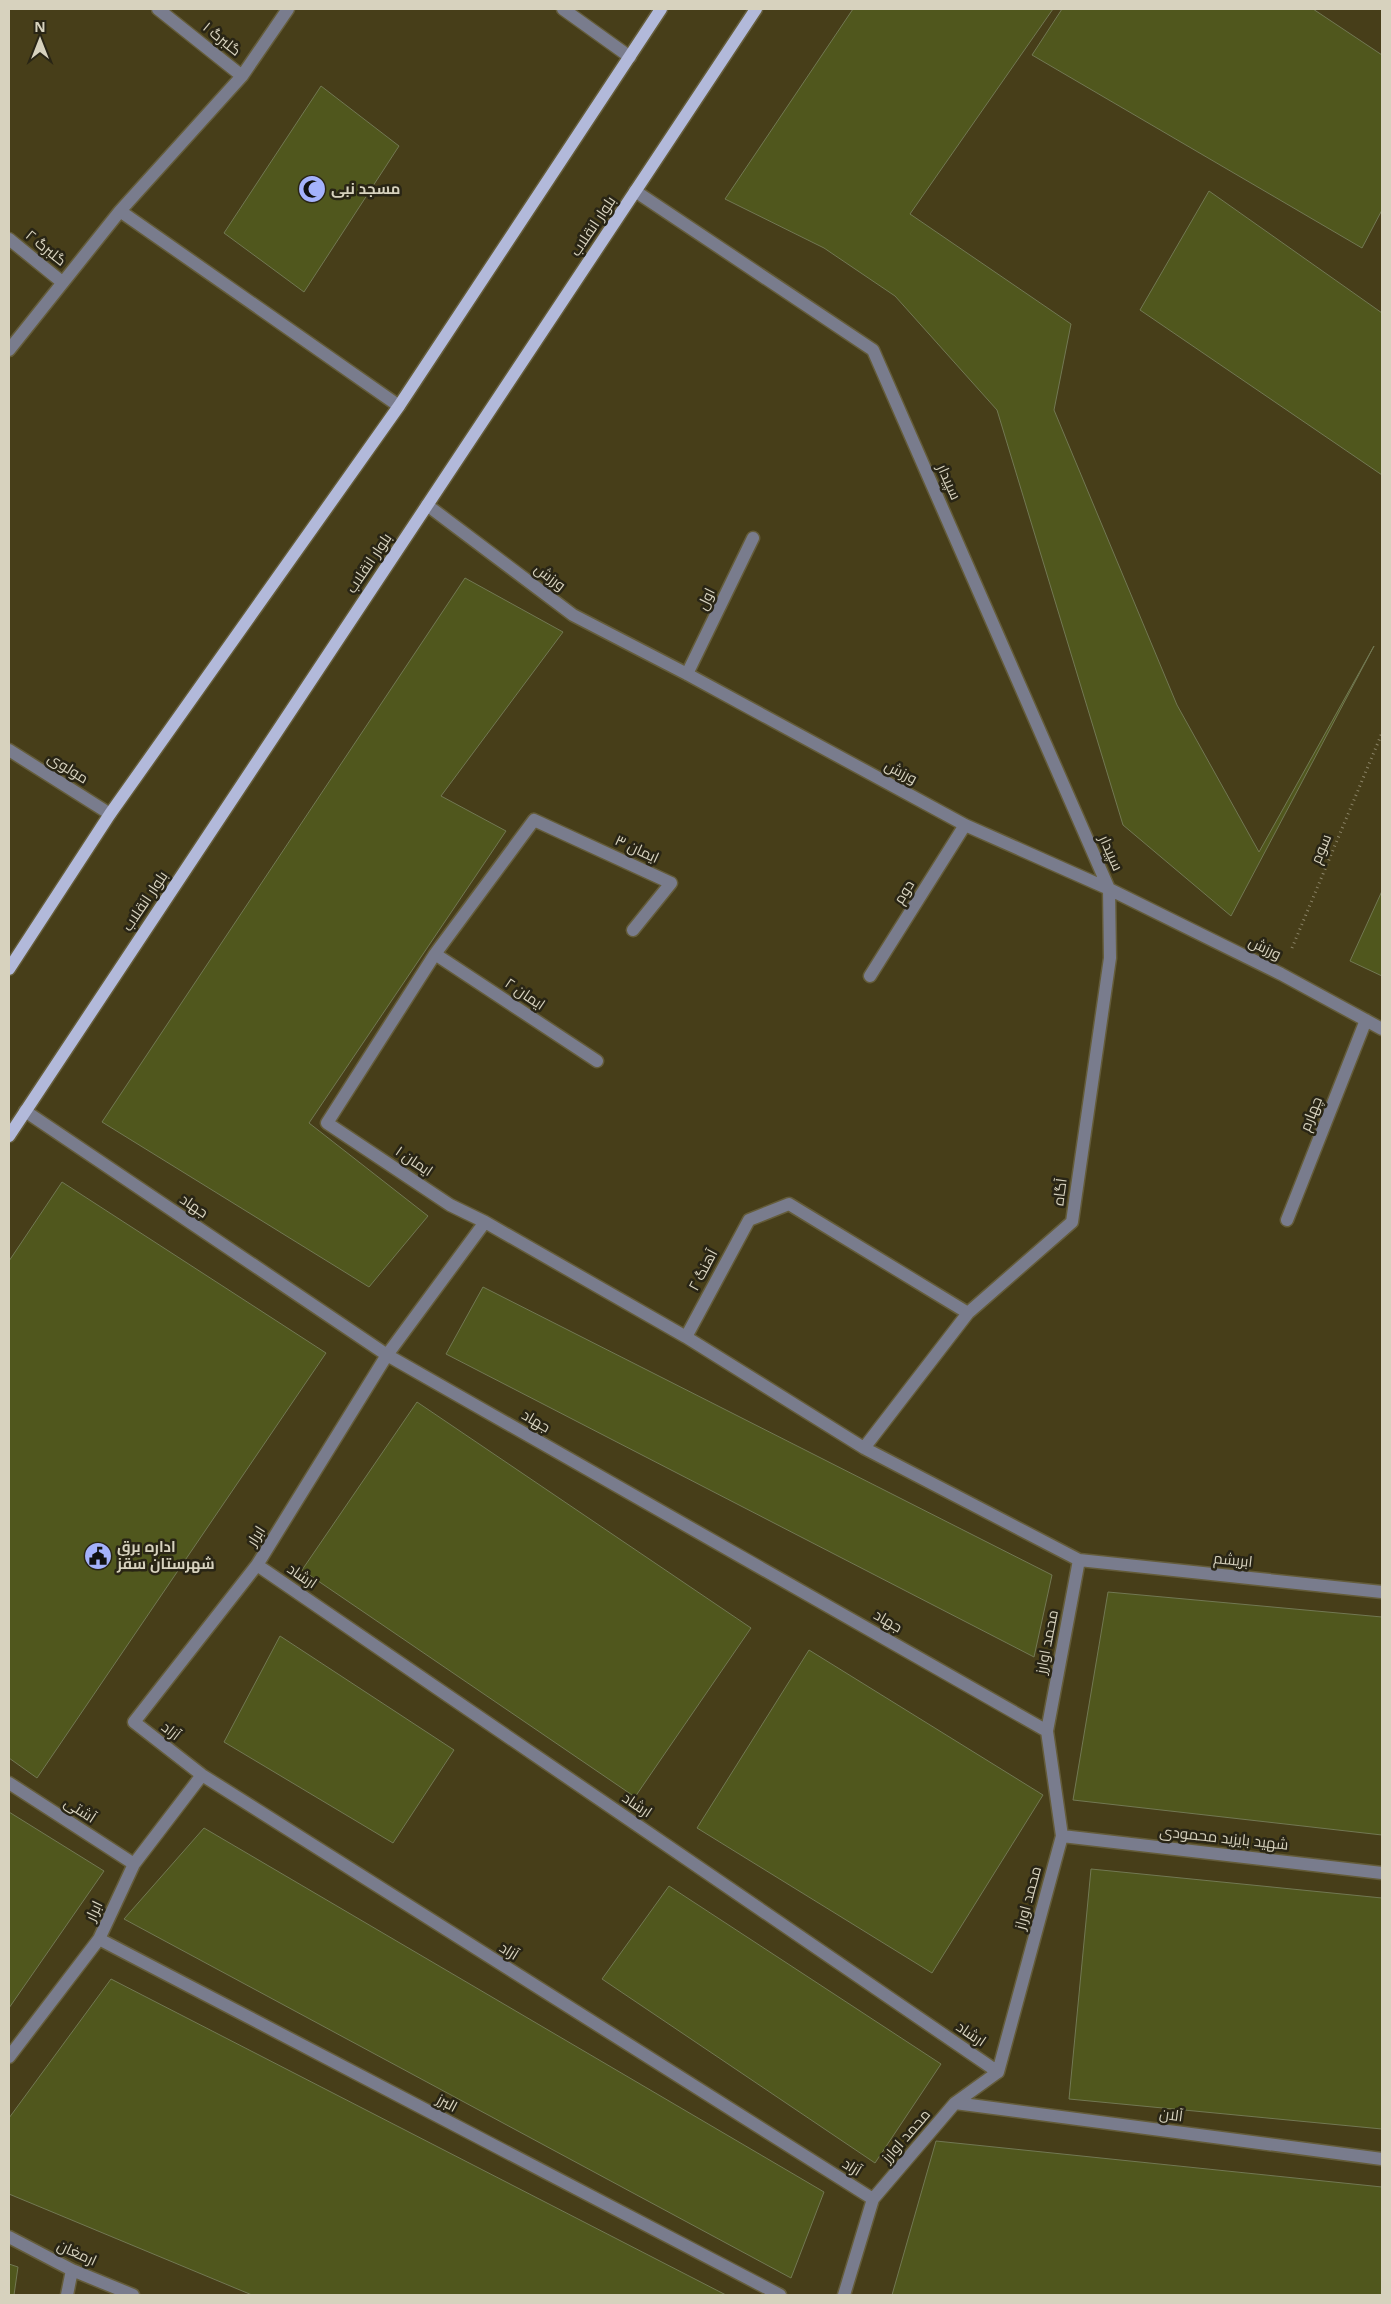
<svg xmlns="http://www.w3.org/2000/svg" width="1391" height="2304" font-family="'Noto Sans',Cairo,sans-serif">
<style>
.building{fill:#50571d;stroke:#727853}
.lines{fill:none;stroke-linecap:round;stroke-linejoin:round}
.minor-casing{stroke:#645c3a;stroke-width:15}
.major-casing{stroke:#645c3a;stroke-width:15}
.path{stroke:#8b8467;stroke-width:3;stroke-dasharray:1 4;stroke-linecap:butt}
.minor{stroke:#797c8d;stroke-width:12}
.major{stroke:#b2b9da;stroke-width:12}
.labels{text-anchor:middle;stroke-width:5;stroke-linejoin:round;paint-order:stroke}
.street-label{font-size:15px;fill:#d7d2be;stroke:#292515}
.poi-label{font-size:15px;font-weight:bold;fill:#d7d2be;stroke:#292515;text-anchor:start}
</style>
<rect width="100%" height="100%" fill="#473e19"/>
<path class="building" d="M853,9H1053L910,214L1071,324L1054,410L1177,705L1259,852L1374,646L1231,916L1123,825L997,410L895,296L824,248L725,199Z
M1062,9H1313L1382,55V210L1362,248L1032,55Z
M321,86L399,146L304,292L224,233Z
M1209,191L1382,313V475L1140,310Z
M465,578L563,632L441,796L506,831L309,1123L428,1216L369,1287L102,1122Z
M1382,891V976L1350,961Z
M62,1182L326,1353L37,1778L9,1758V1261Z
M483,1287L1052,1575L1034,1657L446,1354Z
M417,1402L751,1628L635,1797L302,1570Z
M1108,1592L1382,1617V1835L1073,1800Z
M280,1636L454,1750L393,1843L224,1742Z
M809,1650L1043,1795L932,1973L697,1828Z
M9,1812L104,1871L9,2008Z
M204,1828L824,2192L791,2278L124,1919Z
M1091,1869L1382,1898V2129L1069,2099Z
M669,1886L941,2064L875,2163L602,1979Z
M111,1979L726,2295H252L9,2194V2118Z
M936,2141L1382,2187V2295H892Z
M9,2264L18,2267L14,2295H9Z"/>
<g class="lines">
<g class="minor-casing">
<path id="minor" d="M158,9L242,76
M563,9L630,57
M635,191L873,350L1109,889L1110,958L1072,1222L968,1313L864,1448
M120,211L399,406
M9,239L62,282
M9,350L120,211L242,76L288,9
M427,505L573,615L687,674L965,825L1109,889L1281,974L1382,1029
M687,674L753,538
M9,750L110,814
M633,930L671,883L534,820L435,954L327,1123L450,1205L485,1222L686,1337L864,1448L1079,1560L1382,1592
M435,954L597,1061
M870,976L965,825
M25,1111L387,1355L1047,1731
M1287,1220L1366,1020
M485,1222L387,1355L257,1565L134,1722L202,1775L873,2199
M686,1337L749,1220L789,1204L968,1313
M257,1565L998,2072
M9,1783L134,1864
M1062,1836L1382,1873
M99,1939L780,2295
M9,2057L99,1939L134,1864L202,1775
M998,2072L1062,1836L1047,1731L1079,1560
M955,2103L1382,2159
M9,2237L72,2270L133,2295
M67,2295L72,2270
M844,2295L873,2199L955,2103L998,2072"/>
</g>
<g class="major-casing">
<path id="major" d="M9,969L110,814L399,406L661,9
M9,1136L756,9"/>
</g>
<path class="path" d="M1292,948L1382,733"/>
<use href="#minor" class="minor"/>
<use href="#major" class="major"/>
</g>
<defs>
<g id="mosque-disc" transform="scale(1.4375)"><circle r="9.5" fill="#a4b2fc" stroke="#292515"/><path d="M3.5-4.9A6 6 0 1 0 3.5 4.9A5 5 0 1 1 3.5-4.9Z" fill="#111"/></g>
<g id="civic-disc" transform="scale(1.4375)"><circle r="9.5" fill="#a4b2fc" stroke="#292515"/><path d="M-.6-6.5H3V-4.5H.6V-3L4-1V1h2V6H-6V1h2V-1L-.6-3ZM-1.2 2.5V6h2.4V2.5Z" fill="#111"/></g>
</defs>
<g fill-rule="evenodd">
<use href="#mosque-disc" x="312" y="189"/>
<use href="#civic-disc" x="98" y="1556"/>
</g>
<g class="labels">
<g class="street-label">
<text transform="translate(222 39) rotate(39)" y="5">گلبرگ ۱</text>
<text transform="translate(593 226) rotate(-56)" y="5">بلوار انقلاب</text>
<text transform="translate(46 248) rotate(39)" y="5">گلبرگ ۲</text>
<text transform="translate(949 482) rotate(66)" y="5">سپیدار</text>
<text transform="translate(369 563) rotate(-56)" y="5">بلوار انقلاب</text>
<text transform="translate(550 577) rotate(37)" y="5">ورزش</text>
<text transform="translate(706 599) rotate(-64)" y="5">اول</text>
<text transform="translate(68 768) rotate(32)" y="5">مولوی</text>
<text transform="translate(901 772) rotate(28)" y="5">ورزش</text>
<text transform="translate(637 849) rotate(25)" y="5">ایمان ۳</text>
<text transform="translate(1321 849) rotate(-67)" y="5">سوم</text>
<text transform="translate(1111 853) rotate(66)" y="5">سپیدار</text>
<text transform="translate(904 892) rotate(-58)" y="5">دوم</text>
<text transform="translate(145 901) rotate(-56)" y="5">بلوار انقلاب</text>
<text transform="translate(1265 948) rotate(26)" y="5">ورزش</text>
<text transform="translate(525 994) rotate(34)" y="5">ایمان ۲</text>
<text transform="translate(1311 1114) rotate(-68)" y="5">چهارم</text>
<text transform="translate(414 1161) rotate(34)" y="5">ایمان ۱</text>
<text transform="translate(1060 1192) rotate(-83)" y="5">آگاه</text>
<text transform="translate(194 1206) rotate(34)" y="5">جهاد</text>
<text transform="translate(703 1270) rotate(-62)" y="5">آهنگ ۲</text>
<text transform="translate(536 1421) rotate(30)" y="5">جهاد</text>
<text transform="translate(256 1536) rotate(-58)" y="5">ابرار</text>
<text transform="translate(1233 1560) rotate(6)" y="5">ابریشم</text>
<text transform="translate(302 1576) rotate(34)" y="5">ارشاد</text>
<text transform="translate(888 1621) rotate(30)" y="5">جهاد</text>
<text transform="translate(1047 1642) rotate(-79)" y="5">محمد اوارز</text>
<text transform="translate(171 1731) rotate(38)" y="5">آزاد</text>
<text transform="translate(637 1805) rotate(34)" y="5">ارشاد</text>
<text transform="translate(80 1810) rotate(33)" y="5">آشتی</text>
<text transform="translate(1224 1838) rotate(6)" y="5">شهید بایزید محمودی</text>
<text transform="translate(1028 1898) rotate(-75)" y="5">محمد اوراز</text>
<text transform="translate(94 1911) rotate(-65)" y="5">ابرار</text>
<text transform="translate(509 1951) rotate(32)" y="5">آزاد</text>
<text transform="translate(971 2034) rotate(34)" y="5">ارشاد</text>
<text transform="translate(447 2103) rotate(28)" y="5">البرز</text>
<text transform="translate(1171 2115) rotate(7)" y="5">آلان</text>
<text transform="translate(906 2136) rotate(-49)" y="5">محمد اوارز</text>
<text transform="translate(852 2167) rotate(32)" y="5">آزاد</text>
<text transform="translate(77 2253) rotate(25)" y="5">ارمغان</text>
</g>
<g class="poi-label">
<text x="331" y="194">مسجد نبی</text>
<text x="117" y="1552">اداره برق<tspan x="117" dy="17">شهرستان سقز</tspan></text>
</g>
</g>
<rect width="1391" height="2304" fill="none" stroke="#d7d2be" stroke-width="20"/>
<g transform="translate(40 40)" stroke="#292515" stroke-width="4" paint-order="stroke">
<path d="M0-4L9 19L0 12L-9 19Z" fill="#d7d2be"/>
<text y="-8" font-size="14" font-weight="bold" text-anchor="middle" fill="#d7d2be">N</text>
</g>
</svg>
